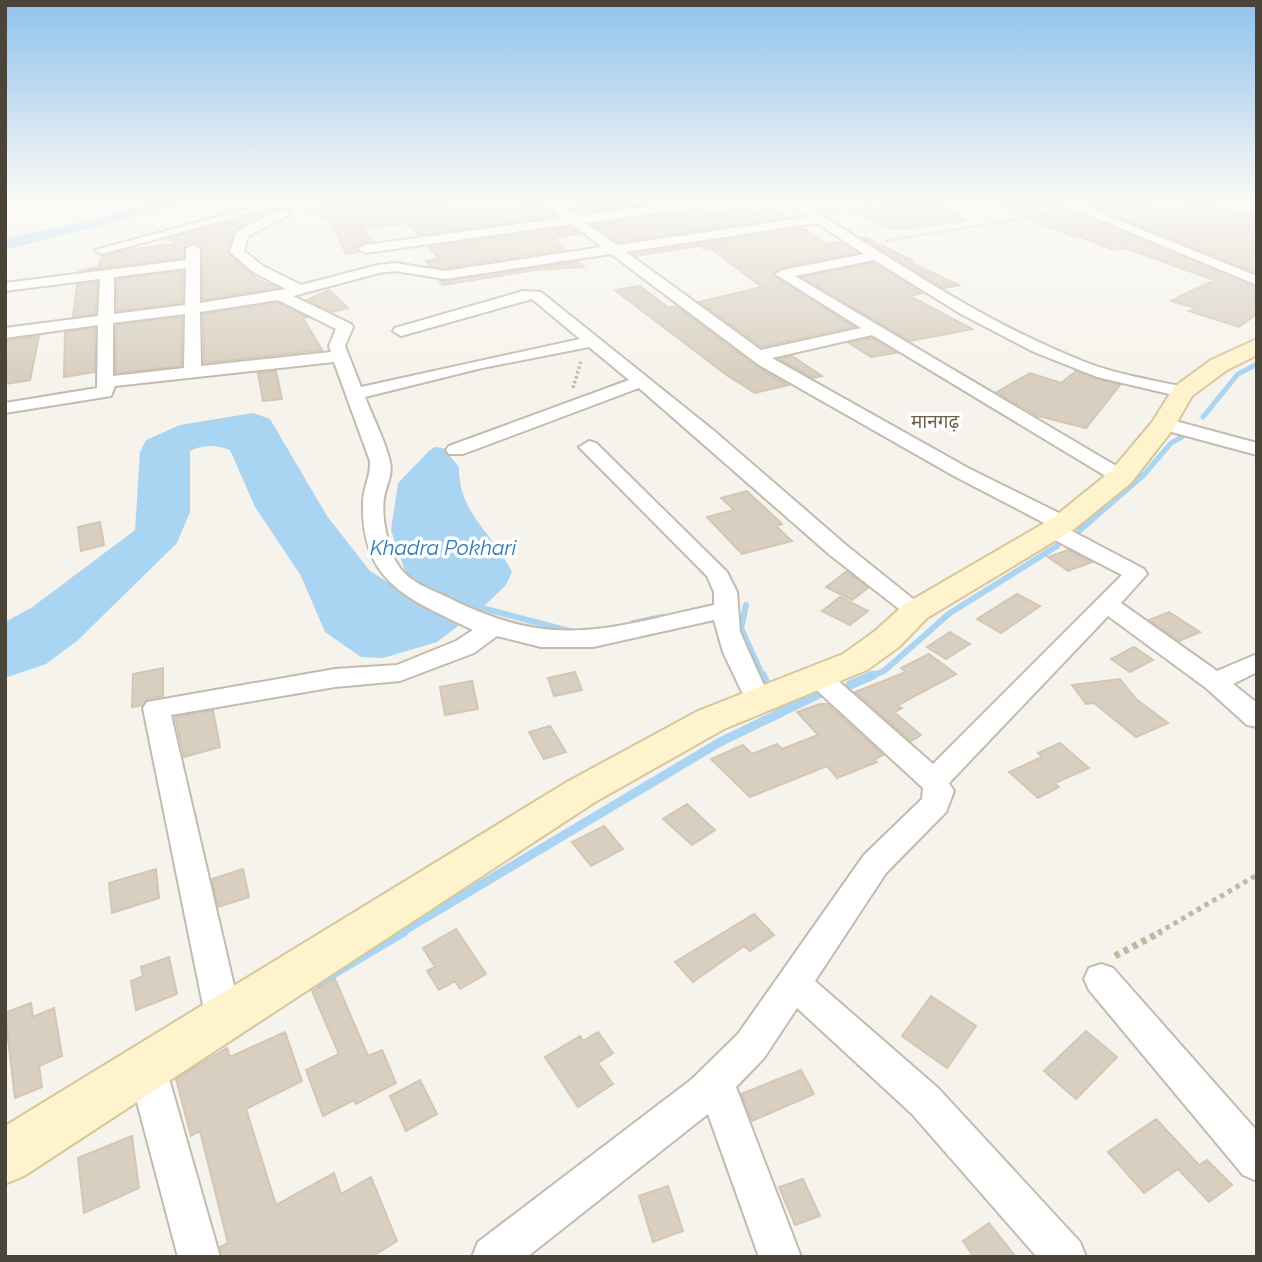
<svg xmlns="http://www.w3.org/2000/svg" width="1262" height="1262" font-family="Raleway,'Noto Sans Devanagari',sans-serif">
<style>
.water{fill:#a9d4f2}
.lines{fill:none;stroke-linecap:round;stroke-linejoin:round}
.stream-far3{stroke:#a9d4f2;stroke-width:5}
.stream-far2{stroke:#a9d4f2;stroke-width:6}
.stream-far1{stroke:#a9d4f2;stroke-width:9}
.stream{stroke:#a9d4f2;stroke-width:10}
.building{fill:#d8cfc1;stroke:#d3c7b4;stroke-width:2}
.street-casing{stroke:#c2bbae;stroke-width:4}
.secondary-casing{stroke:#d6c79b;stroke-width:4}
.path-far3{stroke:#c4b79f;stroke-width:2.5;stroke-dasharray:2 2;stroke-linecap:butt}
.path-far2{stroke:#c4b79f;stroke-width:3.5;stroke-dasharray:2.5 2.5;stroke-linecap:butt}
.path-far1{stroke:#c4b79f;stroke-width:5;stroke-dasharray:4.5 4.5;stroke-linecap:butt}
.path{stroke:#c4b79f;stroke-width:7;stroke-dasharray:5 5;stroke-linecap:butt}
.street{fill:#fff;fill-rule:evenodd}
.secondary{fill:#fff3cd;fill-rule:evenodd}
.labels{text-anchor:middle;stroke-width:7;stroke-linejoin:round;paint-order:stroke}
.far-quarter-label{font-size:19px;fill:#6e6250;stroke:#fff}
.water-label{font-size:21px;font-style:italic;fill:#2e7ab2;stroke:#fff}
</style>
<rect width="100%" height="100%" fill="#f6f3ec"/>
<path class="water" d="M156,201H195L5,250V238L98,219Z
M253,413L270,419L327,516L370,571L428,607L445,603V595L414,582L405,571L391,530L398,483L429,451L435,447L443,448L459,467C458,513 493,533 512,572L506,585L482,608L437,642L383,658L361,657L325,632L301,576L255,507L230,450C215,445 204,444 190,451V512L177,543L77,641L46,664L5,678V622L31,608L135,530L140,452L146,440L180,425Z"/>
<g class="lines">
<path class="stream-far3" d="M1203,417L1238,374L1257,364
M1141,478L1171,443L1182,437"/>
<path class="stream-far2" d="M1080,530L1142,476
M746,605L741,628L763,677
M482,608L573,632
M633,623L662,617
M869,677L884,671L950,613L1057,546"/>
<path class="stream-far1" d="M762,675L765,681
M850,685L873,675
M400,933L720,742L819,694"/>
<path class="stream" d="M319,982L403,932"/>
</g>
<path class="building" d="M344,201H437L460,211L538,203L557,216L419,235L408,223L362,228L374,241L357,247L359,252L346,254L330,219L302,209Z
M608,201H629L635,204L659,203L578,213L567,206Z
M903,201H944L941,207L965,220L895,230L851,209Z
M989,201H1053L1257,287V314L1239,327L1189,311L1195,308L1171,301L1214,280L1125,248L1114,250L1078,236L1073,237Z
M1077,201H1151V211L1203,201L1257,218V273Z
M278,208L236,229L228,251L257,279L278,288L203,300V249L194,243L185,247L183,258L79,271L98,267L102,256L132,249L176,244L167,239Z
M749,208L754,212L774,209L787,217L618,242L592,225L702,209L707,213Z
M571,227L580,234L553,238L566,250L445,268L429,266L426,261L439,259L429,247Z
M803,228L828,244L840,242L857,253L781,267L773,275L854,327L762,347L699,302L762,287L712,249L706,250L699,246L636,256L633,254Z
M865,237L911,260L907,261L959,285L944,288L862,238Z
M578,262L584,267L535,270L443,285L440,281Z
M873,263L922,293L910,296L972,329L910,341L802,277Z
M183,271L182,303L117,311V279Z
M97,282L95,314L73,317L77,285Z
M640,286L669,308L676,306L757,367L788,385L755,393L728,376L615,290Z
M329,290L348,308L332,312L307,300Z
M278,303L307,317L303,318L322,350L204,363L203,314Z
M182,317L181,366L116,373V325Z
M95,328V372L64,377L65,332Z
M39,336L30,380L5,384V341Z
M872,338L896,353L871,357L849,343Z
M792,356L822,376L813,378L779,359Z
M276,371L282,399L263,401L258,373Z
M1076,371L1120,385L1086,428L1038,416L997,392L1030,373L1061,383Z
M747,491L782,524L776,526L792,541L742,554L707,517L734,510L721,498Z
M100,522L104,545L81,551L78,527Z
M1068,550L1092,562L1068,571L1048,557Z
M847,571L868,588L852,600L826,587Z
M1017,594L1040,606L1001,633L977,619Z
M840,597L868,611L850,625L822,611Z
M1169,612L1200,632L1179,641L1149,620Z
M950,632L970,644L946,659L927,647Z
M1134,647L1153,660L1130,672L1111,659Z
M929,654L956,674L898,705L902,708L894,712L921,735L911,741L855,692L906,672L901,668Z
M163,668V696L147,699L142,705L132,707L133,674Z
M575,672L582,690L554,696L548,678Z
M1120,679L1136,699L1168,723L1136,737L1094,703L1086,704L1072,685Z
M472,681L478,709L445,715L440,687Z
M820,704H827L883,755L874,760L877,762L837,778L827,766L750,797L711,759L743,745L752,754L777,744L782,749L818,735L797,712Z
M213,710L220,747L184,757L175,717Z
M550,726L566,752L544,759L529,732Z
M1060,743L1089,768L1055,783L1059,787L1038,798L1009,772L1042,757L1038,753Z
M687,804L715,830L692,845L663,819Z
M604,826L623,849L591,866L572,842Z
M156,869L159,898L112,913L109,883Z
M243,869L249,897L218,907L212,879Z
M754,914L774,935L750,951L744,946L693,982L675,962Z
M456,929L486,974L460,989L455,981L439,990L427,971L435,967L423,948Z
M169,957L177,994L136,1010L131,981L143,976L141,967Z
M335,979L368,1056L382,1050L396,1083L356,1104L354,1100L323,1116L306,1070L339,1054L312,991Z
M931,996L976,1026L947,1068L902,1036Z
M31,1003L33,1017L54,1008L62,1056L39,1066L42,1087L15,1098L5,1013Z
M1086,1031L1117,1057L1076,1099L1044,1071Z
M285,1032L302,1081L246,1109L276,1205L334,1173L341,1194L371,1177L397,1241L371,1257H222L220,1247L228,1243L200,1131L191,1136L176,1079L227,1048L230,1057Z
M598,1032L613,1053L598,1063L613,1084L578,1107L545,1057L580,1036L583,1041Z
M801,1070L814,1094L752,1121L741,1094Z
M420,1080L437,1114L406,1131L390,1096Z
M1156,1119L1199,1165L1207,1160L1232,1185L1209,1202L1178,1169L1144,1193L1108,1152Z
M132,1136L139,1188L84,1213L78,1158Z
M803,1179L820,1216L795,1225L779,1187Z
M668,1186L683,1231L653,1242L639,1196Z
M989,1223L1016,1257H974L963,1241Z"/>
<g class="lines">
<g class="street-casing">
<path id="street" d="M276,201H295L102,254L95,250Z
M542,201H555L577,216L691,201H721L715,205L585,223L617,245L808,217L785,201H867L861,205L812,209C900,264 987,324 1085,362C1118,375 1154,380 1188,388L1191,392L1182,397L1097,377L1034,352L961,314L874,260L795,276L1128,473L1131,477L1128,481H1114L872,335L772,358L968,468L1071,519L1074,524L1068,529L1144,569L1147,574L1121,603L1217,671L1257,654V672L1233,684L1257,703V727L1247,725L1206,688L1108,616L949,783L954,791L946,812L886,873L815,981L938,1088L1080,1242L1086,1257H1037L912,1114L797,1008L764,1058L736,1087L801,1257H759L708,1114L527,1257H472L478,1242L692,1079L738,1034L864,855L922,799L923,788L809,683L805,677L809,671L818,668L827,671L933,764L1122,575L1045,535L1042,530L1048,525L954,476L759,365L611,254L445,279L395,271L379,273L293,296L351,324L353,327L345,346L361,387L580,339L532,299L401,336L393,331L395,328L523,291L541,292L713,430L846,545L928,611L924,616H908L830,555L639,388L463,454H449L446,450L449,446L629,380L589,347L482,368L365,397C373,418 385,440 390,462C393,475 386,485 384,498C381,517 388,549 398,565C409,583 433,590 451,599C555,651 608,628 714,605V592L707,576L579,447L589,441L596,443L727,572L737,592L740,632L771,701L767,707L758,710L749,707L723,652L714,620L593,647H541L497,636L474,653L400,681L335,687L171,715L242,1020L237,1032L224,1036L211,1032L206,1020L143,708L147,702L335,669L397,665L456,641L473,630C410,599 361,584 363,503C363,488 371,476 370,461L334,362L115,386L111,396L5,413V403L97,388L98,325L5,338V328L98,316L100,279L5,291V283L186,260V249L193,245L200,249V303L286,289L253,272L230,252L237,231L283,209L289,213L287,216L248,236L244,251L263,266L301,285L378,265L395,263L445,271L602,247L572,224L365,253L358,249L365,245L563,218ZM817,223L864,254L782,270L775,274L861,328L761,350L626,252ZM186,268L185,305L114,314V277ZM278,300L336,329L329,346L331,352L201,366L200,312ZM185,314L184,368L113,376V323Z
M1055,201H1071L1257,276V285Z
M1206,201H1226L1257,208V216Z
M1164,418L1257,443V455L1157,428L1155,424Z
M1101,964L1113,968L1257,1131V1181L1243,1175L1089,990L1084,979L1089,968Z
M147,1050L160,1056L166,1068L220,1257H178L128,1068L134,1056Z"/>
</g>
<g class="secondary-casing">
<path id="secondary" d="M1257,339V355L1227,370L1192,396L1173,429L1131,483L1073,530L927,618L899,647L867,670L724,729L595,802L24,1176L5,1184V1126L567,782L698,711L843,654L875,631L905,604L1053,518L1111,471L1153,421L1174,387L1211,360Z"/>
</g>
<path class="path-far3" d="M453,208L495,201
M886,241L1054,213"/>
<path class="path-far2" d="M573,388L581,361"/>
<path class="path-far1" d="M1158,933L1257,875"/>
<path class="path" d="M1115,956L1161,932"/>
<use href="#street" class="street"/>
<use href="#secondary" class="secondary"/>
</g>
<linearGradient id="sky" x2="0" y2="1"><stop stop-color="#8fc1ec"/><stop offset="0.53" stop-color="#fbfaf6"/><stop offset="1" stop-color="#fbfaf6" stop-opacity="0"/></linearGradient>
<rect width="1262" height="377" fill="url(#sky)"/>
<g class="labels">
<g class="far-quarter-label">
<text x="935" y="428">मानगढ़</text>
</g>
<g class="water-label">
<text x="443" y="555">Khadra Pokhari</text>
</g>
</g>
<rect width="1262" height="1262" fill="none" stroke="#4b4439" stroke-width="14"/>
</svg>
